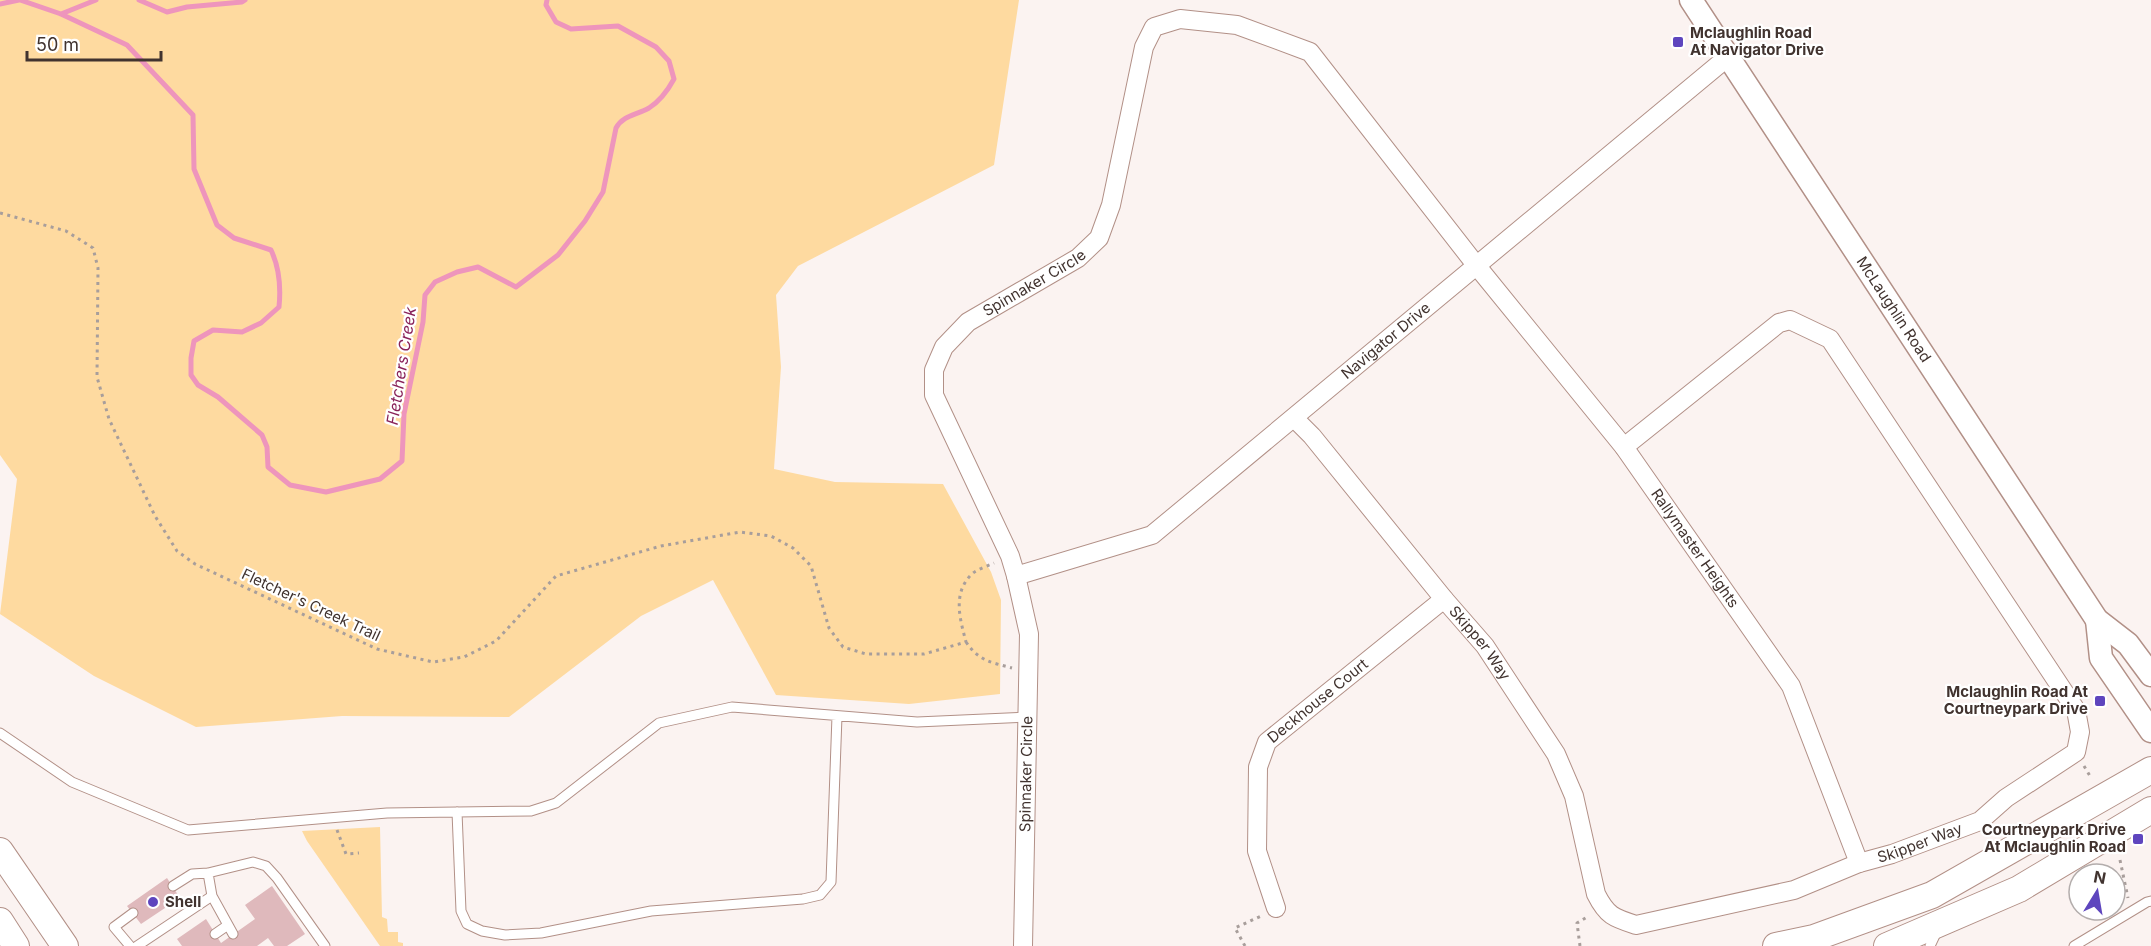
<svg xmlns="http://www.w3.org/2000/svg" width="2151" height="946" font-family="Inter,sans-serif">
<style>
.green{fill:#fedaa0}
.lines{fill:none;stroke-linecap:round;stroke-linejoin:round}
.stream{stroke:#ee95bc;stroke-width:5}
.building{fill:#dfb9bc}
.service-casing{stroke:#b29087;stroke-width:11}
.minor-casing{stroke:#b29087;stroke-width:20}
.tertiary-casing{stroke:#b29087;stroke-width:25}
.secondary-casing{stroke:#b29087;stroke-width:28}
.path{stroke:#a89e9b;stroke-width:3;stroke-dasharray:3 4.5;stroke-linecap:butt}
.service{stroke:#fff;stroke-width:9}
.minor{stroke:#fff;stroke-width:18}
.tertiary{stroke:#fff;stroke-width:22}
.secondary{stroke:#fff;stroke-width:26}
.poi-dot{fill:#5e45be;stroke:#fff;stroke-width:2}
.labels{text-anchor:middle;stroke-width:4.5;stroke-linejoin:round;paint-order:stroke}
.poi-label{font-size:15px;font-weight:bold;fill:#41332f;stroke:#fff;text-anchor:start}
.street-label{font-size:15px;fill:#41332f;stroke:#fff}
.water-label{font-size:16px;font-style:italic;fill:#892359;stroke:#fff}
</style>
<rect width="100%" height="100%" fill="#fbf3f1"/>
<path class="green" d="M0,0H1019L994,165L798,266L776,295L781,367L774,469L835,482L943,484L991,572L1001,600L1000,694L909,704L776,695L713,580L641,616L509,717L342,716L196,727L94,676L0,614L17,479L0,455Z
M380,827L382,917L387,919L388,932H398V942L403,943V946H380L307,841L302,831Z"/>
<g class="lines">
<path class="stream" d="M20,0L61,14L127,45L193,115L194,169L217,225L234,238L271,250C280,269 281,287 279,307L261,323L242,332L213,330L194,341L191,358V375L198,385L218,397L262,435L267,447L268,467L290,485L326,492L380,479L402,461L404,414L423,322L425,295L435,282L457,272L478,267L516,287L558,255L585,221L603,192L616,128C623,115 637,115 649,108C660,101 668,90 674,79L669,61L656,47L618,26L571,29L556,22L546,5L547,0
M139,0L167,12L187,7L242,2L245,0
M0,4L19,0
M61,14L96,0"/>
</g>
<path class="building" d="M167,878L180,898L141,924L127,906Z
M272,886L305,934L287,946H274L268,938L257,946H182L177,939L206,919L221,943L255,919L245,905Z"/>
<g class="lines">
<g class="service-casing">
<path id="service" d="M0,733L72,782L188,830L387,813L531,811L556,803L659,723L732,707L917,722L1028,717
M457,812L461,911L467,924L482,931L505,935L541,933L651,911L803,899L820,895L831,882L837,716
M208,873L212,896L233,934
M173,886L192,874L208,873L253,862L266,866L277,878L325,946
M215,934L228,925
M130,946L114,927L133,913
M137,946L212,896
M1930,946L1938,929
M2074,946L2147,902L2151,901"/>
</g>
<g class="minor-casing">
<g id="minor">
<path id="s1" d="M1294,418L1312,436L1444,599L1485,646L1556,754L1574,796L1596,894C1607,916 1614,918 1636,925L1794,890L1859,863L1892,854L1980,821L2006,798L2076,752L2080,732L2076,710L1830,339L1790,320L1779,323L1624,447"/>
<path id="s2" d="M1016,576L1152,535L1729,56"/>
<path id="s3" d="M1276,908L1257,851L1258,767L1267,742L1444,599"/>
<path id="s4" d="M1023,946L1029,634L1016,576L1010,556L934,395V370L944,347L968,322L1078,258L1099,238L1111,205L1144,47L1154,27L1180,19L1237,25L1310,52L1476,265L1624,447L1791,686L1859,863"/>
</g>
</g>
<g class="tertiary-casing">
<g id="tertiary">
<path id="s5" d="M1691,0L2097,620L2128,644L2151,675"/>
<path d="M2097,620L2101,658L2151,731"/>
</g>
</g>
<g class="secondary-casing">
<path id="secondary" d="M0,851L65,946
M0,921L16,946
M1776,946L1814,938L1932,895L2151,770
M1887,946L2019,889L2151,810"/>
</g>
<path class="path" d="M0,213L66,231L93,248L98,268L97,377L109,419L155,516L177,551L195,564L377,649L433,662L464,657L496,641L556,576L661,546L740,532L771,536L793,548L811,566L829,628L843,647L866,654H924L966,642C960,619 952,593 972,574C977,569 988,566 994,563
M966,642C979,661 990,662 1012,668
M2084,766L2090,776
M337,830L346,854L359,853
M2120,860L2128,898
M1245,946L1235,928L1261,916
M1580,946L1577,923L1589,916"/>
<use href="#service" class="service"/>
<use href="#minor" class="minor"/>
<use href="#tertiary" class="tertiary"/>
<use href="#secondary" class="secondary"/>
</g>
<g class="poi-dot">
<rect x="1672" y="36" width="12" height="12" rx="3"/>
<rect x="2094" y="695" width="12" height="12" rx="3"/>
<rect x="2132" y="833" width="12" height="12" rx="3"/>
<circle cx="153" cy="902" r="6"/>
</g>
<g class="labels">
<g class="poi-label">
<text x="1690" y="38">Mclaughlin Road<tspan x="1690" dy="17">At Navigator Drive</tspan></text>
<text x="2088" y="697" text-anchor="end">Mclaughlin Road At<tspan x="2088" dy="17">Courtneypark Drive</tspan></text>
<text x="2126" y="835" text-anchor="end">Courtneypark Drive<tspan x="2126" dy="17">At Mclaughlin Road</tspan></text>
<text x="165" y="907">Shell</text>
</g>
<g class="street-label">
<text dy="5" stroke="none"><textPath href="#s4" startOffset="732">Spinnaker Circle</textPath></text>
<text dy="5" stroke="none"><textPath href="#s5" startOffset="370">McLaughlin Road</textPath></text>
<text dy="5" stroke="none"><textPath href="#s2" startOffset="446">Navigator Drive</textPath></text>
<text dy="5" stroke="none"><textPath href="#s4" startOffset="1821">Rallymaster Heights</textPath></text>
<text transform="translate(311 605) rotate(25)" y="5">Fletcher's Creek Trail</text>
<text dy="5" stroke="none"><textPath href="#s1" startOffset="292">Skipper Way</textPath></text>
<text dy="5" stroke="none"><textPath href="#s3" startOffset="236">Deckhouse Court</textPath></text>
<text dy="5" stroke="none"><textPath href="#s4" startOffset="172">Spinnaker Circle</textPath></text>
<text dy="5" stroke="none"><textPath href="#s1" startOffset="922">Skipper Way</textPath></text>
</g>
<g class="water-label">
<text transform="translate(401 366) rotate(-81)" y="6">Fletchers Creek</text>
</g>
</g>
<g transform="translate(2097 892) rotate(11)"><circle r="28" fill="#ffffff" stroke="#b3adac" stroke-width="1.5"/>
<path d="M0-4.5L10 22L0 15L-10 22Z" fill="#5e45be"/>
<text y="-9" font-size="16" font-weight="bold" text-anchor="middle" fill="#41332f">N</text>
</g>
<path d="M27 51v9h134v-9" fill="none" stroke="#41332f" stroke-width="3"/>
<text x="36" y="51" font-size="18" fill="#41332f" stroke="#ffffff" stroke-width="4.5" paint-order="stroke">50 m</text>
</svg>
